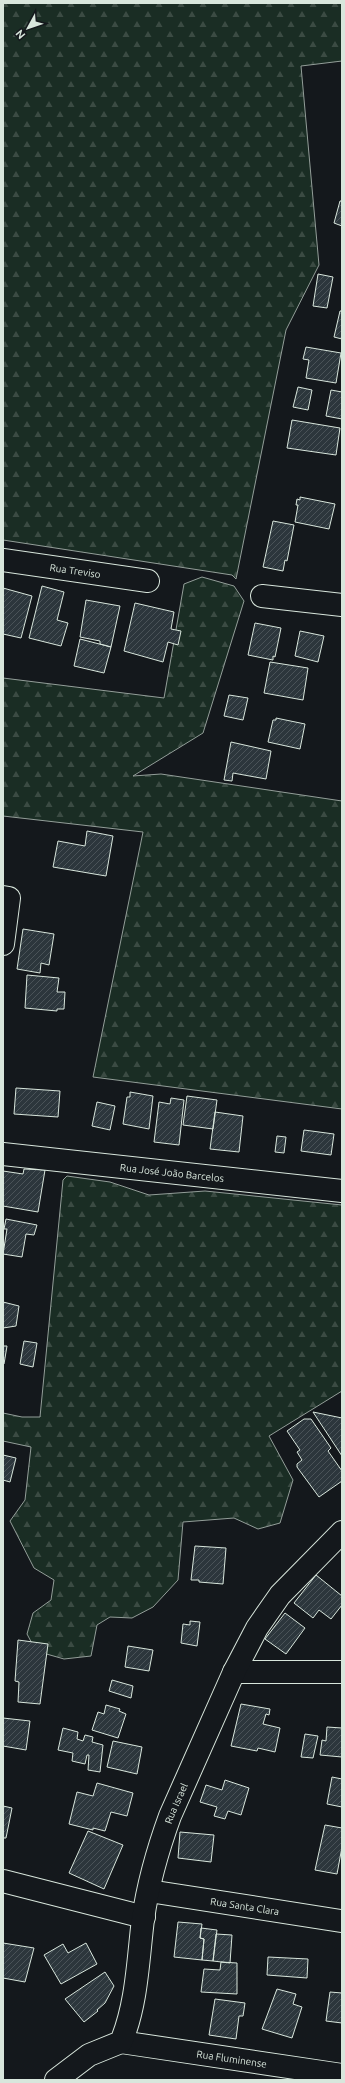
<svg xmlns="http://www.w3.org/2000/svg" width="345" height="2083" font-family="Ubuntu,sans-serif">
<style>
.forest{fill:url(#forest-firs);stroke:#939e99}
.building{fill:url(#building-hatch);stroke:#d8e6dc}
.lines{fill:none;stroke-linecap:round;stroke-linejoin:round}
.minor-casing{stroke:#d8e6dc;stroke-width:24}
.minor{stroke:#14181c;stroke-width:22}
.labels{text-anchor:middle;stroke-width:3;stroke-linejoin:round;paint-order:stroke}
.street-label{font-size:10px;fill:#d8e6dc;stroke:#14181c}
</style>
<defs>
<pattern id="forest-firs" width="22" height="20" patternUnits="userSpaceOnUse"><rect width="22" height="20" fill="#1a2d24"/><path d="M5 1l3.5 6h-7zM16 11l3.5 6h-7z" fill="#3b4b43"/></pattern>
<pattern id="building-hatch" width="6" height="6" patternUnits="userSpaceOnUse"><rect width="6" height="6" fill="#2c363c"/><path d="M-1 1l2-2M0 6l6-6M5 7l2-2" fill="none" stroke="#4a5358"/></pattern>
</defs>
<rect width="100%" height="100%" fill="#14181c"/>
<path class="forest" d="M3,3H342V61L301,66L319,265L286,330L236,579L232,575L3,540Z
M202,577L234,586L244,601L203,733L133,776L161,774L342,801V1109L93,1077L143,832L3,816V678L164,698L184,584Z
M67,1176L110,1182L149,1195L205,1191L342,1205V1391L269,1436L293,1480L280,1523L258,1529L234,1518L183,1522L178,1580L153,1607L132,1618L110,1617L97,1625L91,1656L64,1659L36,1651L27,1634L33,1613L51,1600L54,1580L34,1568L10,1521L25,1500L31,1447L3,1441V1413L22,1417H40L63,1180Z"/>
<path class="building" d="M340,201H342V226L334,223Z
M318,274L333,277L327,308L313,306Z
M340,311H342V339L334,337Z
M306,347L341,353L336,383L306,378L309,360L303,359Z
M298,387L312,390L308,410L293,407Z
M331,390L342,392V419L326,416Z
M292,420L340,428L336,455L287,448Z
M300,497L335,504L329,529L295,522L298,505H296L297,499L300,500Z
M273,521L294,525L287,561L285,560L283,571L263,567Z
M42,586L64,592L57,620L68,623L61,646L29,638Z
M3,588L32,596L21,638L3,634Z
M86,600L120,606L111,647L100,644V641L80,637Z
M135,603L174,612L171,629L181,631L178,645L168,642L163,662L124,651Z
M255,623L281,628L275,657L273,656V660L248,655Z
M300,631L324,636L318,662L295,656Z
M80,639L111,647L104,673L74,666Z
M270,662L308,668L303,700L264,693Z
M229,695L248,698L243,720L224,716Z
M276,718L305,724L300,749L268,742L273,720H276Z
M231,742L271,751L266,779L233,773L232,781L224,780Z
M87,831L113,836L106,876L53,867L58,841L85,846Z
M23,929L54,934L49,965L41,963L40,973L17,969Z
M27,975L59,978L57,992H65L64,1009H57V1011L25,1008Z
M16,1088L60,1091L58,1117L14,1114Z
M130,1092L153,1096L149,1129L123,1124L127,1097H130Z
M187,1096L217,1100L213,1129L183,1125Z
M171,1098L184,1100L179,1145L154,1142L159,1102L170,1104Z
M97,1102L115,1106L110,1130L92,1126Z
M215,1112L243,1116L239,1152L210,1149Z
M304,1130L334,1134L331,1155L301,1151Z
M277,1136L286,1137L284,1153L275,1152Z
M24,1169L45,1170L38,1212L3,1206V1171L23,1174Z
M6,1219L37,1225L34,1235L26,1234L22,1257L3,1254L7,1229H4Z
M3,1302L19,1306L16,1326L3,1328Z
M24,1341L37,1343L33,1367L20,1364Z
M3,1346H7L4,1364H3Z
M313,1412L342,1418V1456Z
M304,1419H311L331,1448L328,1451L342,1471V1481L319,1497L297,1467V1464L302,1460L297,1452L300,1450L287,1431Z
M3,1455L16,1458L10,1482L3,1480Z
M195,1546L226,1548L223,1584L199,1582V1580H191Z
M316,1575L342,1596V1605L331,1619L319,1610L313,1618L294,1603Z
M285,1613L305,1628L286,1654L265,1639Z
M190,1621L200,1622L197,1646L181,1643L183,1624L190,1625Z
M18,1640L48,1644L40,1704L18,1702L19,1682L15,1681Z
M128,1646L153,1650L149,1671L125,1667Z
M112,1680L133,1686L131,1698L109,1691Z
M241,1704L270,1709L269,1715L266,1714L263,1724L280,1728L275,1752L258,1748L257,1751L231,1746Z
M106,1705L120,1709L119,1711L126,1714L118,1738L92,1730L98,1712L104,1714Z
M3,1718L30,1721L26,1750L3,1746Z
M327,1727L342,1728V1757L320,1755L322,1740L326,1741Z
M63,1728L78,1732L77,1739L83,1741L85,1735L93,1737L92,1742L103,1745L100,1772L88,1770L89,1755H87L85,1764L72,1761L73,1753L58,1750Z
M305,1734L318,1736L313,1758L301,1757Z
M113,1741L142,1747L137,1774L107,1767Z
M332,1777L342,1779V1807L327,1804Z
M225,1780L249,1788L241,1815L228,1811L225,1819L214,1816L217,1807L200,1802L206,1785L222,1790Z
M97,1783L133,1793L127,1816L111,1812L105,1831L93,1828V1830L69,1824L77,1792L93,1796Z
M3,1806L12,1808L6,1838H3Z
M325,1825L342,1828V1847L337,1874L315,1870Z
M88,1831L123,1845L104,1889L69,1873Z
M180,1832L214,1835L211,1862L178,1858Z
M178,1922L202,1924L200,1938L204,1939L202,1960L174,1957Z
M201,1928L217,1930L213,1961L202,1960L204,1939L200,1938Z
M216,1934L232,1935L230,1963L213,1961Z
M3,1943L34,1948L25,1982L3,1978Z
M86,1943L97,1964L61,1984L44,1955L63,1944L68,1953Z
M268,1957L308,1959L307,1978L267,1975Z
M221,1962L237,1963V1994L201,1992L204,1969L220,1970Z
M105,1972L114,1986L105,2003L97,2010L98,2011L84,2022L65,1999Z
M277,1989L296,1994L293,2004L302,2007L292,2038L262,2029Z
M330,1992L342,1993V2023L326,2021Z
M215,1999L245,2003L243,2016H239L236,2039L209,2035Z"/>
<g class="lines">
<g class="minor-casing">
<g id="minor">
<path id="s1" d="M3,560L148,581"/>
<path d="M262,596L342,605"/>
<path d="M3,897L9,898L3,944"/>
<path id="s2" d="M3,1154L342,1191"/>
<path d="M234,1672H342"/>
<path d="M3,1881L144,1917"/>
<path id="s3" d="M149,1891L341,1921"/>
<path id="s4" d="M121,2042L342,2075"/>
<path id="s5" d="M56,2080L89,2055L121,2042C137,2004 138,1960 143,1919C148,1884 158,1849 170,1816L234,1672L257,1628L280,1595L342,1532"/>
</g>
</g>
<use href="#minor" class="minor"/>
</g>
<g class="labels">
<g class="street-label">
<text dy="4" stroke="none"><textPath href="#s1" startOffset="73">Rua Treviso</textPath></text>
<text dy="4" stroke="none"><textPath href="#s2" startOffset="170">Rua José João Barcelos</textPath></text>
<text dy="4" stroke="none"><textPath href="#s5" startOffset="322">Rua Israel</textPath></text>
<text dy="4" stroke="none"><textPath href="#s3" startOffset="97">Rua Santa Clara</textPath></text>
<text dy="4" stroke="none"><textPath href="#s4" startOffset="112">Rua Fluminense</textPath></text>
</g>
</g>
<rect width="345" height="2083" fill="none" stroke="#d8e6dc" stroke-width="8"/>
<g transform="translate(28 28) rotate(230)" stroke="#14181c" stroke-width="3" paint-order="stroke">
<path d="M0-3L7 15L0 10L-7 15Z" fill="#d8e6dc"/>
<text y="-6" font-size="11" font-weight="bold" text-anchor="middle" fill="#d8e6dc">N</text>
</g>
</svg>
